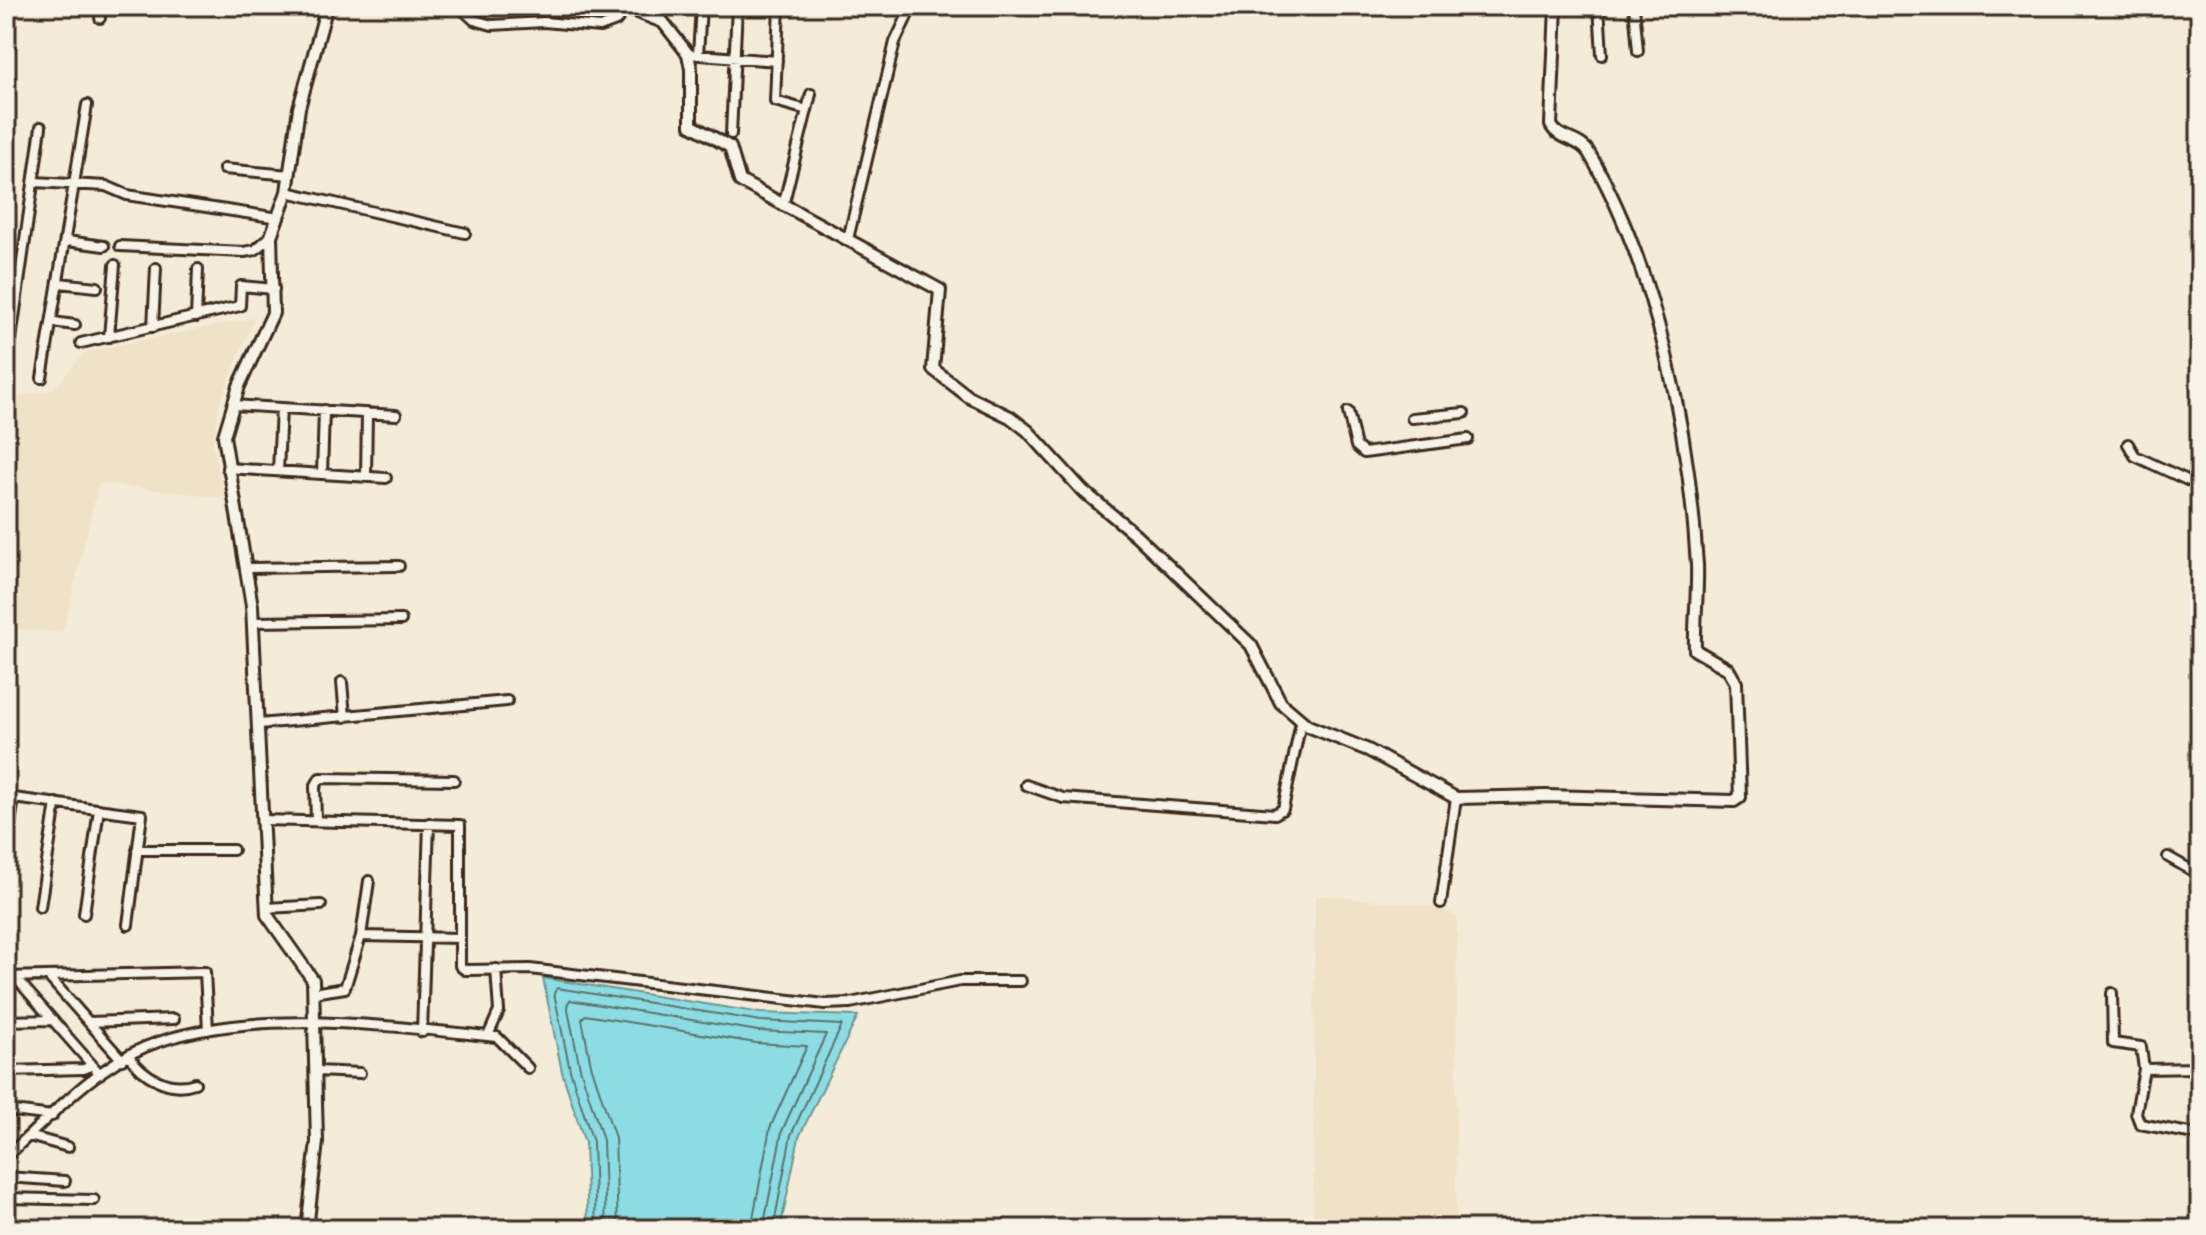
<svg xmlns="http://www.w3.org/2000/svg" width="2206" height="1235" font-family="'Balsamiq Sans',sans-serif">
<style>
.built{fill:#f0e2c6}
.water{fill:#8cdde3;stroke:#6c9594;stroke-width:2}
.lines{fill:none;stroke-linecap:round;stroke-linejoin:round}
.shore{stroke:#5b726d;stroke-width:2}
.minor-casing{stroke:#3b2a1e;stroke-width:14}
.tertiary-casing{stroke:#3b2a1e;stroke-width:16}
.minor{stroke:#f7f3e8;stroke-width:8}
.tertiary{stroke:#f7f3e8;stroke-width:10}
</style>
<rect width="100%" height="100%" fill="#f4ebd9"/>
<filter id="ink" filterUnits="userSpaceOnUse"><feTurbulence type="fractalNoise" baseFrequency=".0125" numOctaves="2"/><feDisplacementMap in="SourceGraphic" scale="16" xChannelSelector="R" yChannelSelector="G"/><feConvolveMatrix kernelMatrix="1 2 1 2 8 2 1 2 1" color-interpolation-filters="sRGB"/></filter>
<g filter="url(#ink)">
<path class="built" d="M254,318L220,402L213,445L225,498L99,483L63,632L6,628V399L52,390L87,351Z
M1315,895L1432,906L1457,916L1456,1229H1313Z"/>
<path class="water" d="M543,978L761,1013L858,1016L799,1137L780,1229H588L585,1143L562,1072Z"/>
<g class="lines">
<path class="shore" d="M596,1229L593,1142L570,1070L554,993L557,988L761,1021L842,1025L791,1135L773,1229
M606,1229L603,1140L580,1068L567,1005L570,1000L758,1031L826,1034L782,1131L763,1229
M618,1229L615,1138L591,1065L582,1019L585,1015L756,1043L807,1046L770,1128L751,1229"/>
<g class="minor-casing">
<path id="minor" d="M459,6L474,20L492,25L544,22L600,27L616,21L626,8
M779,6L775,101L807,110
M1599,6L1602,55
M1634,6L1638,51
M100,18V6
M688,54L777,61
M698,55L701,6
M731,134L737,6
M224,169L290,175
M35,182L106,186L127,195L279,218
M287,192L465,233
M783,206L811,94
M848,239L895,42L912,6
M67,241L104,246
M120,246L244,252L255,250L271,236
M59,283L97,287
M196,317L198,269
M52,322L75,325
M153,327L156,268
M109,337L115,265
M81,343L240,306L241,286L274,289
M6,375L41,127
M42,378L87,105
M233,405L396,415
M1348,412L1356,446L1364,453L1468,439
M1412,418L1464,413
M2128,444L2135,456L2200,486
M227,468L386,478
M278,471L281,408
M322,474L324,410
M366,477L367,413
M247,568L399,566
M253,622L401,620
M342,682L345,717
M259,724L507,701
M1026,785L1063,798L1275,814L1283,809L1301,722
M6,797L142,815L128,925
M263,820L460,825V966L465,970L530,969L825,1004L850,1003L960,981H1021
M316,820L315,787L320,778L454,780
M6,849L14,798
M137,850H233
M2168,857L2200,875
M1441,903L1456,798
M40,907L56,803
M267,908L321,905
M84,914L99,809
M361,936L460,938
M48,976L122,1060
M6,977L205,972L208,1030
M15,977L100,1074
M313,993L345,988L361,936L369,881
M2112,993L2113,1043L2141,1047L2144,1069
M6,1021L53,1020
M89,1022L174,1019
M422,1032L429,823
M488,1036L499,1011L496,969
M129,1056C143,1076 169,1092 195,1083
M2200,1068L2144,1069L2136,1113L2140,1124L2200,1135
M6,1071L84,1069L92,1065
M317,1071L360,1073
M6,1110L52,1116
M29,1136L68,1147
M6,1157C48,1119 92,1069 145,1047C246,1006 389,1026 497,1037L528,1068
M6,1177L65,1181
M6,1198L94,1200"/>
</g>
<g class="tertiary-casing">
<path id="tertiary" d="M622,6L663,22L688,54L691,69V125L730,147L740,181L940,290L933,369L969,397L1010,417L1028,431L1082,490L1136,535L1251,645L1281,703L1308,726L1368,750L1456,798L1546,796L1734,801L1740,797L1736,683L1728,669L1695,650C1694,622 1698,593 1697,565C1689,432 1657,269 1589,153C1580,138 1558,140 1551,125L1556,6
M307,1229L317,1142L313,980L267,915L252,606L224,436L239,386L273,313L271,236L287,192L299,108L327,6"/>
</g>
<use href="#minor" class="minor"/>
<use href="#tertiary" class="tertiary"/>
</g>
</g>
<rect width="2206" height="1235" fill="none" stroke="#f7f3e8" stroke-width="32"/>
<rect x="16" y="16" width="2174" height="1203" fill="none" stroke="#3b2a1e" stroke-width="3" filter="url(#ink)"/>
</svg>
